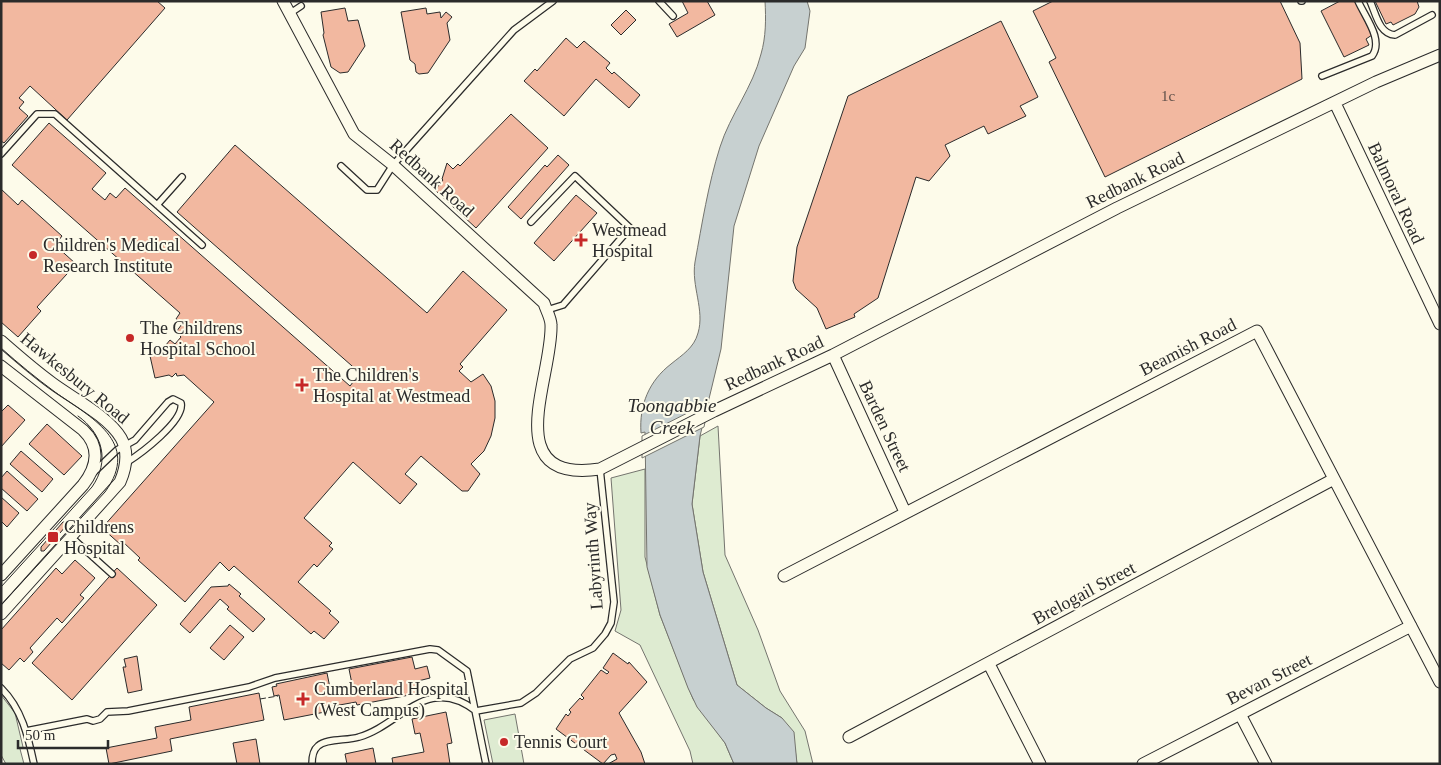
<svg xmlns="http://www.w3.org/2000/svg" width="1441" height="765" font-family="'Times New Roman',serif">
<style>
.green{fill:#deebd1;stroke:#74746e}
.water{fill:#c7d0d0;stroke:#74746e}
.pier{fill:#fdfbea;stroke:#74746e}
.building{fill:#f2b8a0;stroke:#2b2b2b}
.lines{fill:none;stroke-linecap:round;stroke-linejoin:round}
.service-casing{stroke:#2b2b2b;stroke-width:8}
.minor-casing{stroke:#2b2b2b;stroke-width:13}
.service{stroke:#fdfbea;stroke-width:5.5}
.minor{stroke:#fdfbea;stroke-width:11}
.tram{stroke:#2b2b2b;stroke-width:1}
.fence{stroke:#2b2b2b;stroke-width:1;stroke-dasharray:6 2.5;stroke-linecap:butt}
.poi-dot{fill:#c62828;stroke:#fdfbea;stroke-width:2}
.labels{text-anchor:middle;stroke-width:4;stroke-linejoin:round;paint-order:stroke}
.number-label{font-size:15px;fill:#5d4e48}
.street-label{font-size:18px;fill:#2b2b2b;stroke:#fdfbea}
.poi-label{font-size:18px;fill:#2b2b2b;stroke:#fdfbea;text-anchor:start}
.water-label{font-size:19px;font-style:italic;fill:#2b2b2b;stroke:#fdfbea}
</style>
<rect width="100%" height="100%" fill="#fdfbea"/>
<path class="green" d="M718,426L725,555L758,630L780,691L805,731L813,764H797L795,749L782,718L766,708L737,685L703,572L692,504L700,436Z
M645,469V557L660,615L693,699L725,743L734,764H693L690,751L640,645L615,631L621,610L611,478Z
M1,695L15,713L23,747L20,749L24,764H6L1,755Z
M515,714L524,764H493L484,720Z"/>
<path class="water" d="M765,1H807L810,11L805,48L794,66L759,146L734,226L721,349L700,436L692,504L703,572L737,685L766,708L782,718L794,732L797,764H734L725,743L697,707L688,688L660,615L647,567L645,432L641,433C639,405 649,381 671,364C682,355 694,348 698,333C705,310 691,286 695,262C702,224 708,185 720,147C730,115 753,87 761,54C766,37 766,19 765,1Z"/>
<path class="pier" d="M709,402L704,427L642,458V436Z"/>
<path class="building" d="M1,1H157L165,8L67,120L30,86L19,98L24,102L19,108L28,116L4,143L1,141Z
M682,1H707L715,15L677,37L669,24L688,13Z
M1053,1H1280L1300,43L1302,79L1105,177L1049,62L1056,58L1033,11Z
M1340,1H1355L1372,35L1366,39L1369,45L1344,57L1321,11Z
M1375,1H1417L1419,7L1415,14L1393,25L1391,22L1386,24Z
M345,8L348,21L358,20L365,46L348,72L340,73L331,67L323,35L324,33L321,12Z
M426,8L427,14L440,12L441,18L446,12L452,17L447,23L450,40L428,73L419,74L416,72L415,64L410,60L401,12Z
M626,10L636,20L621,35L611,25Z
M1001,21L1038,97L1020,106L1026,116L988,134L984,126L945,145L950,156L929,181L916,177L878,298L854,314L855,317L826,329L817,308L796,289L793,281L797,247L848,96Z
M566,38L577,48L584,41L610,63L606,68L612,74L614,72L640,95L629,108L596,79L564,116L524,81L535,69L537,71Z
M511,114L548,148L476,228L435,190L443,180L442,179L447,163L453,169L458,164L460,166Z
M49,123L106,173L92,189L105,200L110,193L116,198L125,188L350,386L360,373L177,212L235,145L427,313L463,271L507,310L460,364L463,367L459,371L471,382L483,374L491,386L495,401V418L491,436L484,451L471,464L480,474L468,491H462L421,456L405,474L417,484L400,504L353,462L304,518L332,543L329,546L333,549L317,567L314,564L298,582L331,611L329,613L339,622L324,639L314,631L311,634L234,566L229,571L220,562L185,602L138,560L140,558L123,542L121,545L102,528L214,402L184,375L177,376L176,373L172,377L169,375L155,378L150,356L164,353L161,351L170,340L175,344L181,337L176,332L182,324L176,319L180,313L12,165Z
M558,155L569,165L521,219L508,207L545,165L547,167Z
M1,189L18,205L22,200L62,236L55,245L76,264L37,307L41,311L18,337L1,322Z
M576,195L597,213L554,261L534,243Z
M8,405L25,420L1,447V412Z
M47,424L82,456L64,475L29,444Z
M21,451L53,479L42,492L10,464Z
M7,471L38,499L27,511L1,488V478Z
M1,497L19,513L7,527L1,521Z
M63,522H66L67,525L44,551H41V547Z
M75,560L95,578L80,595L84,598L62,623L57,618L30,648L33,652L24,662L20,658L9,670L1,663V630L56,568L62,574Z
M117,568L157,605L72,700L32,663Z
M229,584L241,594L239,596L265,619L253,632L227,609L229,607L220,599L190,633L180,624L211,587L228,586Z
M230,625L244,637L224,660L210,648Z
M613,653L628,664L629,662L647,682L619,713L641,752L645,764H608L617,759L615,754L611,755L603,764L556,729L566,714L568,716L571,712L569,710L580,698L582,700L584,698L581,695L601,670L607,674L609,672L603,668Z
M137,656L142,690L128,693L123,667H126L124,659Z
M412,657L415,669L427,666L430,678L418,681L420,693L357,705L356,702L334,706L335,710L284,720L279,695L274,696L272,687L277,686L276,684L327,673L331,693L353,689L349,669Z
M259,693L264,720L170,739L172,751L109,764L106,748L157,738L155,727L191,720L189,707Z
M446,712L452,743L447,744L450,764H393L392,758L424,752L420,733L415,734L412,719Z
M256,739L260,764H237L233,743Z
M373,748L376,764H347L345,754Z"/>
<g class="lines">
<g class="service-casing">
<path id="service" d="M659,1L673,16
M1301,1H1302
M1370,1C1376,14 1379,34 1395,35L1432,15
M289,14L301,6
M1322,76L1372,56C1384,40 1365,17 1358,1
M1,154L37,114H55L202,245
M341,166L367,190H377L393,165L514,30L553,1
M157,205L182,177
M531,222L575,176L630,228L563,305L547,310
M94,472L117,450L135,440L168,402L173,399L181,403C185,421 140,454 126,463
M71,537L112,574
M1,688C22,709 28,736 34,764
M26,731L87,719L93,721L100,719L107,712L128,711L249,687L275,678L430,649L438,650L467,671L486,764
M312,764C312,758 313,750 318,746C327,738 347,741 359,737C401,725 427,673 476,711L521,703L536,693L570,659L593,648L605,634L611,623L614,602L600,469"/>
</g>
<g class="minor-casing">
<path id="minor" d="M283,1L354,134L393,165L544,303C546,310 551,318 551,325C553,377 497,484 600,469L714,411L833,355L1117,208L1376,82L1440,55
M1335,103L1440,324
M1,341C17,355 34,370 52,383C72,398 108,416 121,438C129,452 126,468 120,482L1,614
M833,355L905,512
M1,366L83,430C101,447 97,467 83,485L1,575
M784,576L1257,331L1440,682
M989,664L1040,764
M1240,714L1266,764
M849,737L1334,479
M1143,764L1411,626"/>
</g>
<use href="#service" class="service"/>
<use href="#minor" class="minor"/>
<path class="tram" d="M1,348C19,364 36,378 55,392C90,417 142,442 105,492L1,605
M1,587L92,487C110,461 103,434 78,416"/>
<path class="fence" d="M260,699L278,696"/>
</g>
<g class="poi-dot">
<path d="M578.5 232.5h5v5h5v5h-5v5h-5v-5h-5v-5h5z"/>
<circle cx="33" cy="255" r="5"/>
<circle cx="130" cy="338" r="5"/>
<path d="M299.5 377.5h5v5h5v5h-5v5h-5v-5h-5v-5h5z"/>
<rect x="47" y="531" width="12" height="12" rx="2.5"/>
<path d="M300.5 691.5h5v5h5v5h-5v5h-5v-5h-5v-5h5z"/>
<circle cx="504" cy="742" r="5"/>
</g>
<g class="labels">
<g class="number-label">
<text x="1168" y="101">1c</text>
</g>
<g class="street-label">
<text transform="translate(432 178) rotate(42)" y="6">Redbank Road</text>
<text transform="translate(1135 180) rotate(-26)" y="6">Redbank Road</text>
<text transform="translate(1396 193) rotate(65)" y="6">Balmoral Road</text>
<text transform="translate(1188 347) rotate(-27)" y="6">Beamish Road</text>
<text transform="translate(774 363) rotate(-25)" y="6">Redbank Road</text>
<text transform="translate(75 378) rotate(39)" y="6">Hawkesbury Road</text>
<text transform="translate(885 426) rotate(65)" y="6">Barden Street</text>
<text transform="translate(593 556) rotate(-94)" y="6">Labyrinth Way</text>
<text transform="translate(1084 593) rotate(-28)" y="6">Brelogail Street</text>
<text transform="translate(1269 679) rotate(-27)" y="6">Bevan Street</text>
</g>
<g class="poi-label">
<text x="592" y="236">Westmead<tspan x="592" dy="21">Hospital</tspan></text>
<text x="43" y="251">Children's Medical<tspan x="43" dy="21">Research Institute</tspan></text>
<text x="140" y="334">The Childrens<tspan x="140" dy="21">Hospital School</tspan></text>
<text x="313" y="381">The Children's<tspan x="313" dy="21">Hospital at Westmead</tspan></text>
<text x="64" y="533">Childrens<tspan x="64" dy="21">Hospital</tspan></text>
<text x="314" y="695">Cumberland Hospital<tspan x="314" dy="21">(West Campus)</tspan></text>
<text x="514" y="748">Tennis Court</text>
</g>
<g class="water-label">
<text x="672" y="412">Toongabbie<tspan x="672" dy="22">Creek</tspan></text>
</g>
</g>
<rect width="1441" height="765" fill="none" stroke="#2b2b2b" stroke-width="5"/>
<path d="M18 740v8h90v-8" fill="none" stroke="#2b2b2b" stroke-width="2.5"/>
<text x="25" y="740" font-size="15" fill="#2b2b2b" stroke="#fdfbea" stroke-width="4" paint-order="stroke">50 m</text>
</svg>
